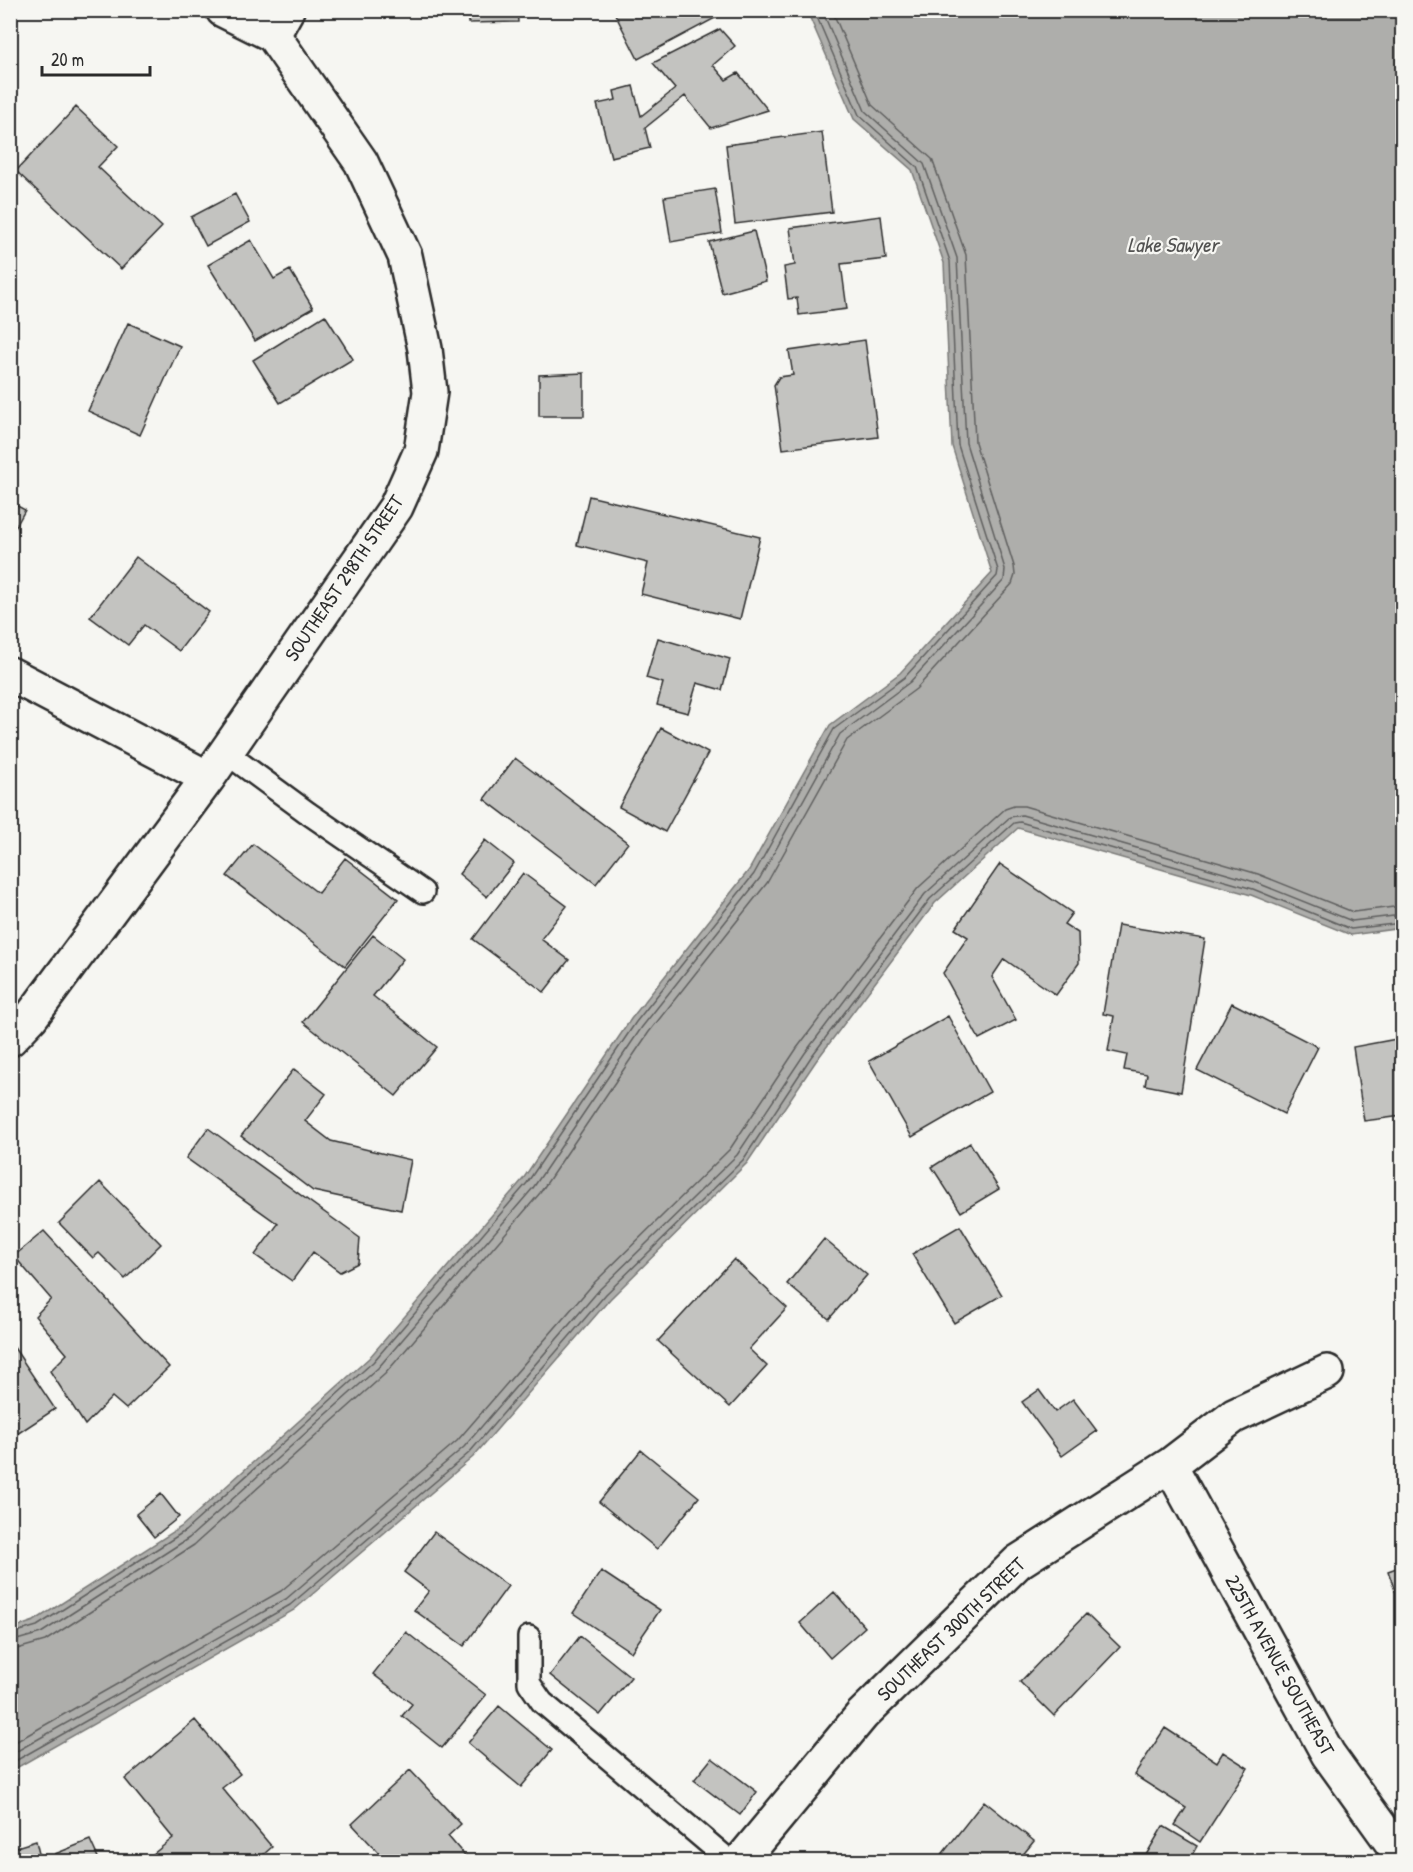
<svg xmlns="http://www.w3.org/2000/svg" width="1413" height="1872" font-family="'Patrick Hand',sans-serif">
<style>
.water{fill:#aeaeab;stroke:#7a7a78;stroke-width:1.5}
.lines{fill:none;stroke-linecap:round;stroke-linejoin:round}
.shore{stroke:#5f5f5e;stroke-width:1.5}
.building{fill:#c3c3c0;stroke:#2b2b2b;stroke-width:1.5}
.lane-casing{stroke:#2b2b2b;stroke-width:26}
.street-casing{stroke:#2b2b2b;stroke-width:38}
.lane{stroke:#f6f6f2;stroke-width:21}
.street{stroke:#f6f6f2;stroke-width:33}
.labels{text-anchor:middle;stroke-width:4.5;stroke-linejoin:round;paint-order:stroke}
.street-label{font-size:20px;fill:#2b2b2b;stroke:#f6f6f2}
.water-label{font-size:21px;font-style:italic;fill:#525251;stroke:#f6f6f2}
</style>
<rect width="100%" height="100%" fill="#f6f6f2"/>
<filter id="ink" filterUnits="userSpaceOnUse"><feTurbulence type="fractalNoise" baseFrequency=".0167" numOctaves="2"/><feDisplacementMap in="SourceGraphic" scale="12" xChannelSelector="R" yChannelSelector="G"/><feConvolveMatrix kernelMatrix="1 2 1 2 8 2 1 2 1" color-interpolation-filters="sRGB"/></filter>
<g filter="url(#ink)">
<path class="water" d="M807,11H1402V928L1351,935L1251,895L1018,828L935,903L816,1061L747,1163L610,1299L473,1457L294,1610L11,1771V1629L34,1621L181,1527L369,1358L523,1179L631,1019L749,870L830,725L900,673L992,573L952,446L944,263L912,170L854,119Z"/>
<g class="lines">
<path class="shore" d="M10,1634L37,1626L185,1531L373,1362L527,1183L636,1022L754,874L834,729L905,677L997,576L998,570L958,445L950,261L917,167L859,115L814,10
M10,1642L41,1633L189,1538L378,1368L533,1188L642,1027L760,878L840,734L910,682L1004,580L1005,569L966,443L957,258L924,164L865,111L822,10
M10,1651L45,1641L194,1545L385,1374L540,1193L649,1032L767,883L847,740L916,689L1012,584L1015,575L1014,566L975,442L966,255L932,159L872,105L832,10
M10,1745L281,1591L457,1441L594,1283L730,1149L797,1048L918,888L1005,809L1014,806H1024L1258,874L1353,912L1402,906
M10,1755L286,1599L464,1447L600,1289L737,1155L805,1053L925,894L1010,817L1022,815L1255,882L1352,921L1402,915
M10,1764L290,1605L469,1453L606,1294L743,1160L811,1057L930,899L1014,823L1020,822L1253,889L1351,929L1402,923"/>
</g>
<path class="building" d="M468,10H517L518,22L468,23Z
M613,10H716L719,16L638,59Z
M720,29L735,46L713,65L726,80L738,73L768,110L711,128L685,96L645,128L650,148L611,157L597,104L616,100L614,91L633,86L641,116L675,89L653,63Z
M76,107L118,146L98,167L162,227L121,269L16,171Z
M822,132L832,212L735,224L726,145Z
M715,189L722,233L671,242L664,197Z
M235,194L250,222L206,246L191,217Z
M881,216L886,259L841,264L847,309L799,315L797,298L788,299L784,267L795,265L790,228Z
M754,231L766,281L722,293L709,242Z
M251,240L274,279L290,270L313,308L255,341L208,265Z
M325,315L353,359L280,403L253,360Z
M128,323L180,346L140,435L88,411Z
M865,340L878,437L783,449L774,385L779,377L793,375L789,351Z
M584,373V416H539V375Z
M589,496L760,537L740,619L641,594L648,563L577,545Z
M10,502L25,510L10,537Z
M136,557L209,612L179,651L144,625L128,645L90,617Z
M658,638L730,659L722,690L697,683L688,713L657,705L663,683L646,678Z
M661,728L708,753L665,832L619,807Z
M515,758L628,843L596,884L484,799Z
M485,840L514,863L487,897L459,874Z
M253,844L318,893L345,858L398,899L345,966L227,876Z
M1000,864L1072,913L1064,924L1078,933L1079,963L1056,995L1004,959L992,977L1016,1020L979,1039L943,973L968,937L955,929Z
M523,873L567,906L541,939L569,960L544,992L473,939Z
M1118,925L1205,939L1181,1092L1145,1085L1147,1074L1124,1070L1127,1055L1108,1051L1114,1016L1103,1014Z
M373,935L403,959L373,996L437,1047L396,1096L303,1022Z
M1232,1003L1318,1047L1284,1114L1197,1070Z
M948,1016L990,1092L912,1137L869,1061Z
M1402,1038V1116L1364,1121L1353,1047Z
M294,1069L326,1094L305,1121L331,1141L411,1160L401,1210L313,1191L241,1136Z
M208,1128L360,1238L358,1263L340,1272L313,1252L292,1281L255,1255L278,1224L186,1158Z
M970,1143L999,1189L961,1212L932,1167Z
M100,1182L161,1244L125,1279L99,1253L93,1258L59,1223Z
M960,1226L1002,1295L954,1323L912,1254Z
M44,1231L169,1367L126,1409L112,1397L85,1425L50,1371L67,1354L35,1316L51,1299L14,1256Z
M824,1239L867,1275L829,1319L787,1284Z
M734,1259L787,1308L749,1349L767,1366L730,1407L658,1341Z
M11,1343L55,1409L11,1438L10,1437Z
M1039,1390L1055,1412L1073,1399L1097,1431L1062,1456L1022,1402Z
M641,1450L699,1497L657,1549L599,1502Z
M161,1494L179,1517L154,1537L136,1514Z
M434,1532L508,1586L464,1646L414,1610L429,1591L404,1572Z
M1402,1566V1610L1388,1571Z
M601,1571L660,1610L631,1652L573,1613Z
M834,1592L865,1627L830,1658L800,1623Z
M1086,1614L1120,1647L1054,1716L1020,1682Z
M406,1632L486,1695L442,1748L402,1716L412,1704L373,1674Z
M580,1636L631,1677L600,1715L550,1675Z
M499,1706L552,1750L521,1787L468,1743Z
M195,1720L240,1774L222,1788L272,1847L255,1862H149L147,1859L173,1838L125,1779Z
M1165,1728L1217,1762L1223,1752L1248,1768L1200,1842L1175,1825L1186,1808L1134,1775Z
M712,1758L757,1792L740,1815L694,1780Z
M410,1770L461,1824L448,1836L465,1856L459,1862H387L352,1824Z
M984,1801L1034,1841L1017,1862H936Z
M1163,1826L1197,1846L1188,1862H1146L1143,1860Z
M90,1840L100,1862H58L55,1854Z
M36,1841L41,1862H10V1849Z"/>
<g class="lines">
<g class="lane-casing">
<path id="lane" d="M225,752L308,813L423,892
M529,1637V1683L542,1702L731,1862"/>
</g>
<g class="street-casing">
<path id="street" d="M273,35L287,10
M10,674L208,778
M10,1039L31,1017L208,778L396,507L421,451L430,392L425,349L405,256L361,162L273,35L223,10
M1170,1465L1328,1754L1402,1857
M740,1862L862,1715L1018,1562L1170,1465L1234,1416L1327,1372"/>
</g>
<use href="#lane" class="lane"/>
<use href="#street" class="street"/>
</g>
</g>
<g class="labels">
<g class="street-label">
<text transform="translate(344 578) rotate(-56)" y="7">SOUTHEAST 298TH STREET</text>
<text transform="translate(951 1629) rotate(-44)" y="7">SOUTHEAST 300TH STREET</text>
<text transform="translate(1280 1665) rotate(61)" y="7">225TH AVENUE SOUTHEAST</text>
</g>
<g class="water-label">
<text x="1173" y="252">Lake Sawyer</text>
</g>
</g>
<rect width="1413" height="1872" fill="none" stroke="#f6f6f2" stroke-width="36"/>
<rect x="18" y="18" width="1377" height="1836" fill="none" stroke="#2b2b2b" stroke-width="2" filter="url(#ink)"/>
<path d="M42 66v9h108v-9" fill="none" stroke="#2b2b2b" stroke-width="3"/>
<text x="51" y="66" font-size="18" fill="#2b2b2b" stroke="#f6f6f2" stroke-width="4.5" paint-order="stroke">20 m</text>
</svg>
